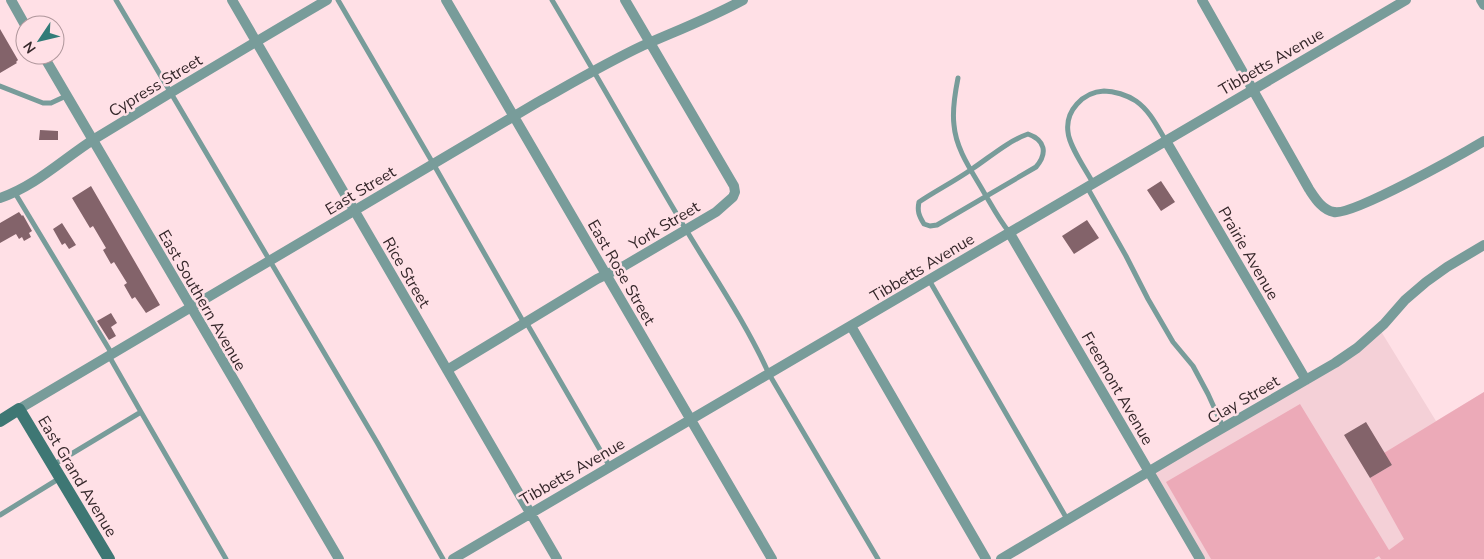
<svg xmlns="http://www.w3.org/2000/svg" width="1484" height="559" font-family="'Nunito Sans',sans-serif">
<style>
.built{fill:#f4d0d7}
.green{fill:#ecaab8}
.building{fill:#83636a}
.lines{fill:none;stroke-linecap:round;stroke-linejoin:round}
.lane{stroke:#789c9a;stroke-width:5}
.street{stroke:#789c9a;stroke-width:10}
.secondary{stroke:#3e7774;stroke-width:12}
.labels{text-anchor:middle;stroke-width:5;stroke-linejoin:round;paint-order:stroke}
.street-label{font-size:16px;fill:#36282b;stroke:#ffe0e6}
</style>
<rect width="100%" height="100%" fill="#ffe0e6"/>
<path class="built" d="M1379,328L1436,421L1484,392V559H1200L1149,472L1306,380Z"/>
<path class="green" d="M1484,392V559H1381L1379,556L1374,559H1211L1166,482L1300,404L1389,550L1404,539L1370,478L1392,465L1384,453Z"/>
<path class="building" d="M0,29L18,60L16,62L17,63L0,73Z
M40,130L58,131V140H39Z
M1161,181L1175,202L1161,211L1147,190Z
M91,186L160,305L146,313L135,297L132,299L124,285L127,283L114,262L111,264L103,250L106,248L93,226L90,228L72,198Z
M19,212L22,216L23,215L32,231L29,233L31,237L24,241L22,237L19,239L16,234L0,243V223Z
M1087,220L1099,238L1074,254L1062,236Z
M62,223L76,245L69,249L65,243L62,245L53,229Z
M111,313L117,323L111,327L116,336L109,340L97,321Z
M1366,422L1392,465L1370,478L1344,435Z"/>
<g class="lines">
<path class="lane" d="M116,0L378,444L443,559
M338,0L434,165L524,323
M552,0C596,74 638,149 682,223C711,272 745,321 769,374L878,559
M958,78C955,93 952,110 954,125C956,151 974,174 986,196C993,208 1000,221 1009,232
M0,86L43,103H51L66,96
M1028,134C1045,140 1048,153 1036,167L937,225L930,226L924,224C919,216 917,211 919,202C937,190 955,181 972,169C990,157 1008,141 1028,134Z
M1093,183C1086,170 1069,146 1068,132C1065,111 1083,92 1104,91C1114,91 1127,95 1136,101C1150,111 1157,126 1166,141
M1087,187L1126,256L1148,299L1173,342L1193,366L1208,394L1223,427
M15,193L112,354
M929,280L1067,519
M526,322L610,467
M141,412L226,559
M53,465L141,412L109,356
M0,515L60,478"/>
<path class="street" d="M11,0L25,25
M232,0L557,559
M446,0L772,559
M1202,0L1309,189C1315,198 1322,210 1334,212C1352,216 1462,154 1484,141
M1481,0L1484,5
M43,55L339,559
M1166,141L1306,380
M0,198C36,186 64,158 96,138C173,91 250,45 327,0
M1009,232L1200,559
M851,326L986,559
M447,370L597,279L624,266L716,212L733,197L735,192L734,186L625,0
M19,409L538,102C572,83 606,63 642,46C676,31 710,18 743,0
M453,559L1406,0
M1001,559L1202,440L1335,363L1357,348L1384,324L1405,300L1426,282L1447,267L1484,245"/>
<path class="secondary" d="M0,421L19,409L109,559"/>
</g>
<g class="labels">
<g class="street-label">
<text transform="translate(1271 61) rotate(-30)" y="6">Tibbetts Avenue</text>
<text transform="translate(155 85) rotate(-31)" y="6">Cypress Street</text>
<text transform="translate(360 190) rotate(-31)" y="6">East Street</text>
<text transform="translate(664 225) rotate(-31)" y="6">York Street</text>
<text transform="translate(1249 253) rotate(60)" y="6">Prairie Avenue</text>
<text transform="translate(922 267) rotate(-31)" y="6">Tibbetts Avenue</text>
<text transform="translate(407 272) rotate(60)" y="6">Rice Street</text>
<text transform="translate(622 272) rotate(60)" y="6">East Rose Street</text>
<text transform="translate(203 300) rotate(60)" y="6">East Southern Avenue</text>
<text transform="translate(1118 388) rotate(60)" y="6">Freemont Avenue</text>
<text transform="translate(1243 399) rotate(-30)" y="6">Clay Street</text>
<text transform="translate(572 471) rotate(-30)" y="6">Tibbetts Avenue</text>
<text transform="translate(78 476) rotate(59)" y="6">East Grand Avenue</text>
</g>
</g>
<g transform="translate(40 40) rotate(235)"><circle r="24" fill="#ffe0e6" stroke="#af969b"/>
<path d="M0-4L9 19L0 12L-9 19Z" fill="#327b78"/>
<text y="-8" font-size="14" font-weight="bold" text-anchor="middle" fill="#36282b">N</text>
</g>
</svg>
